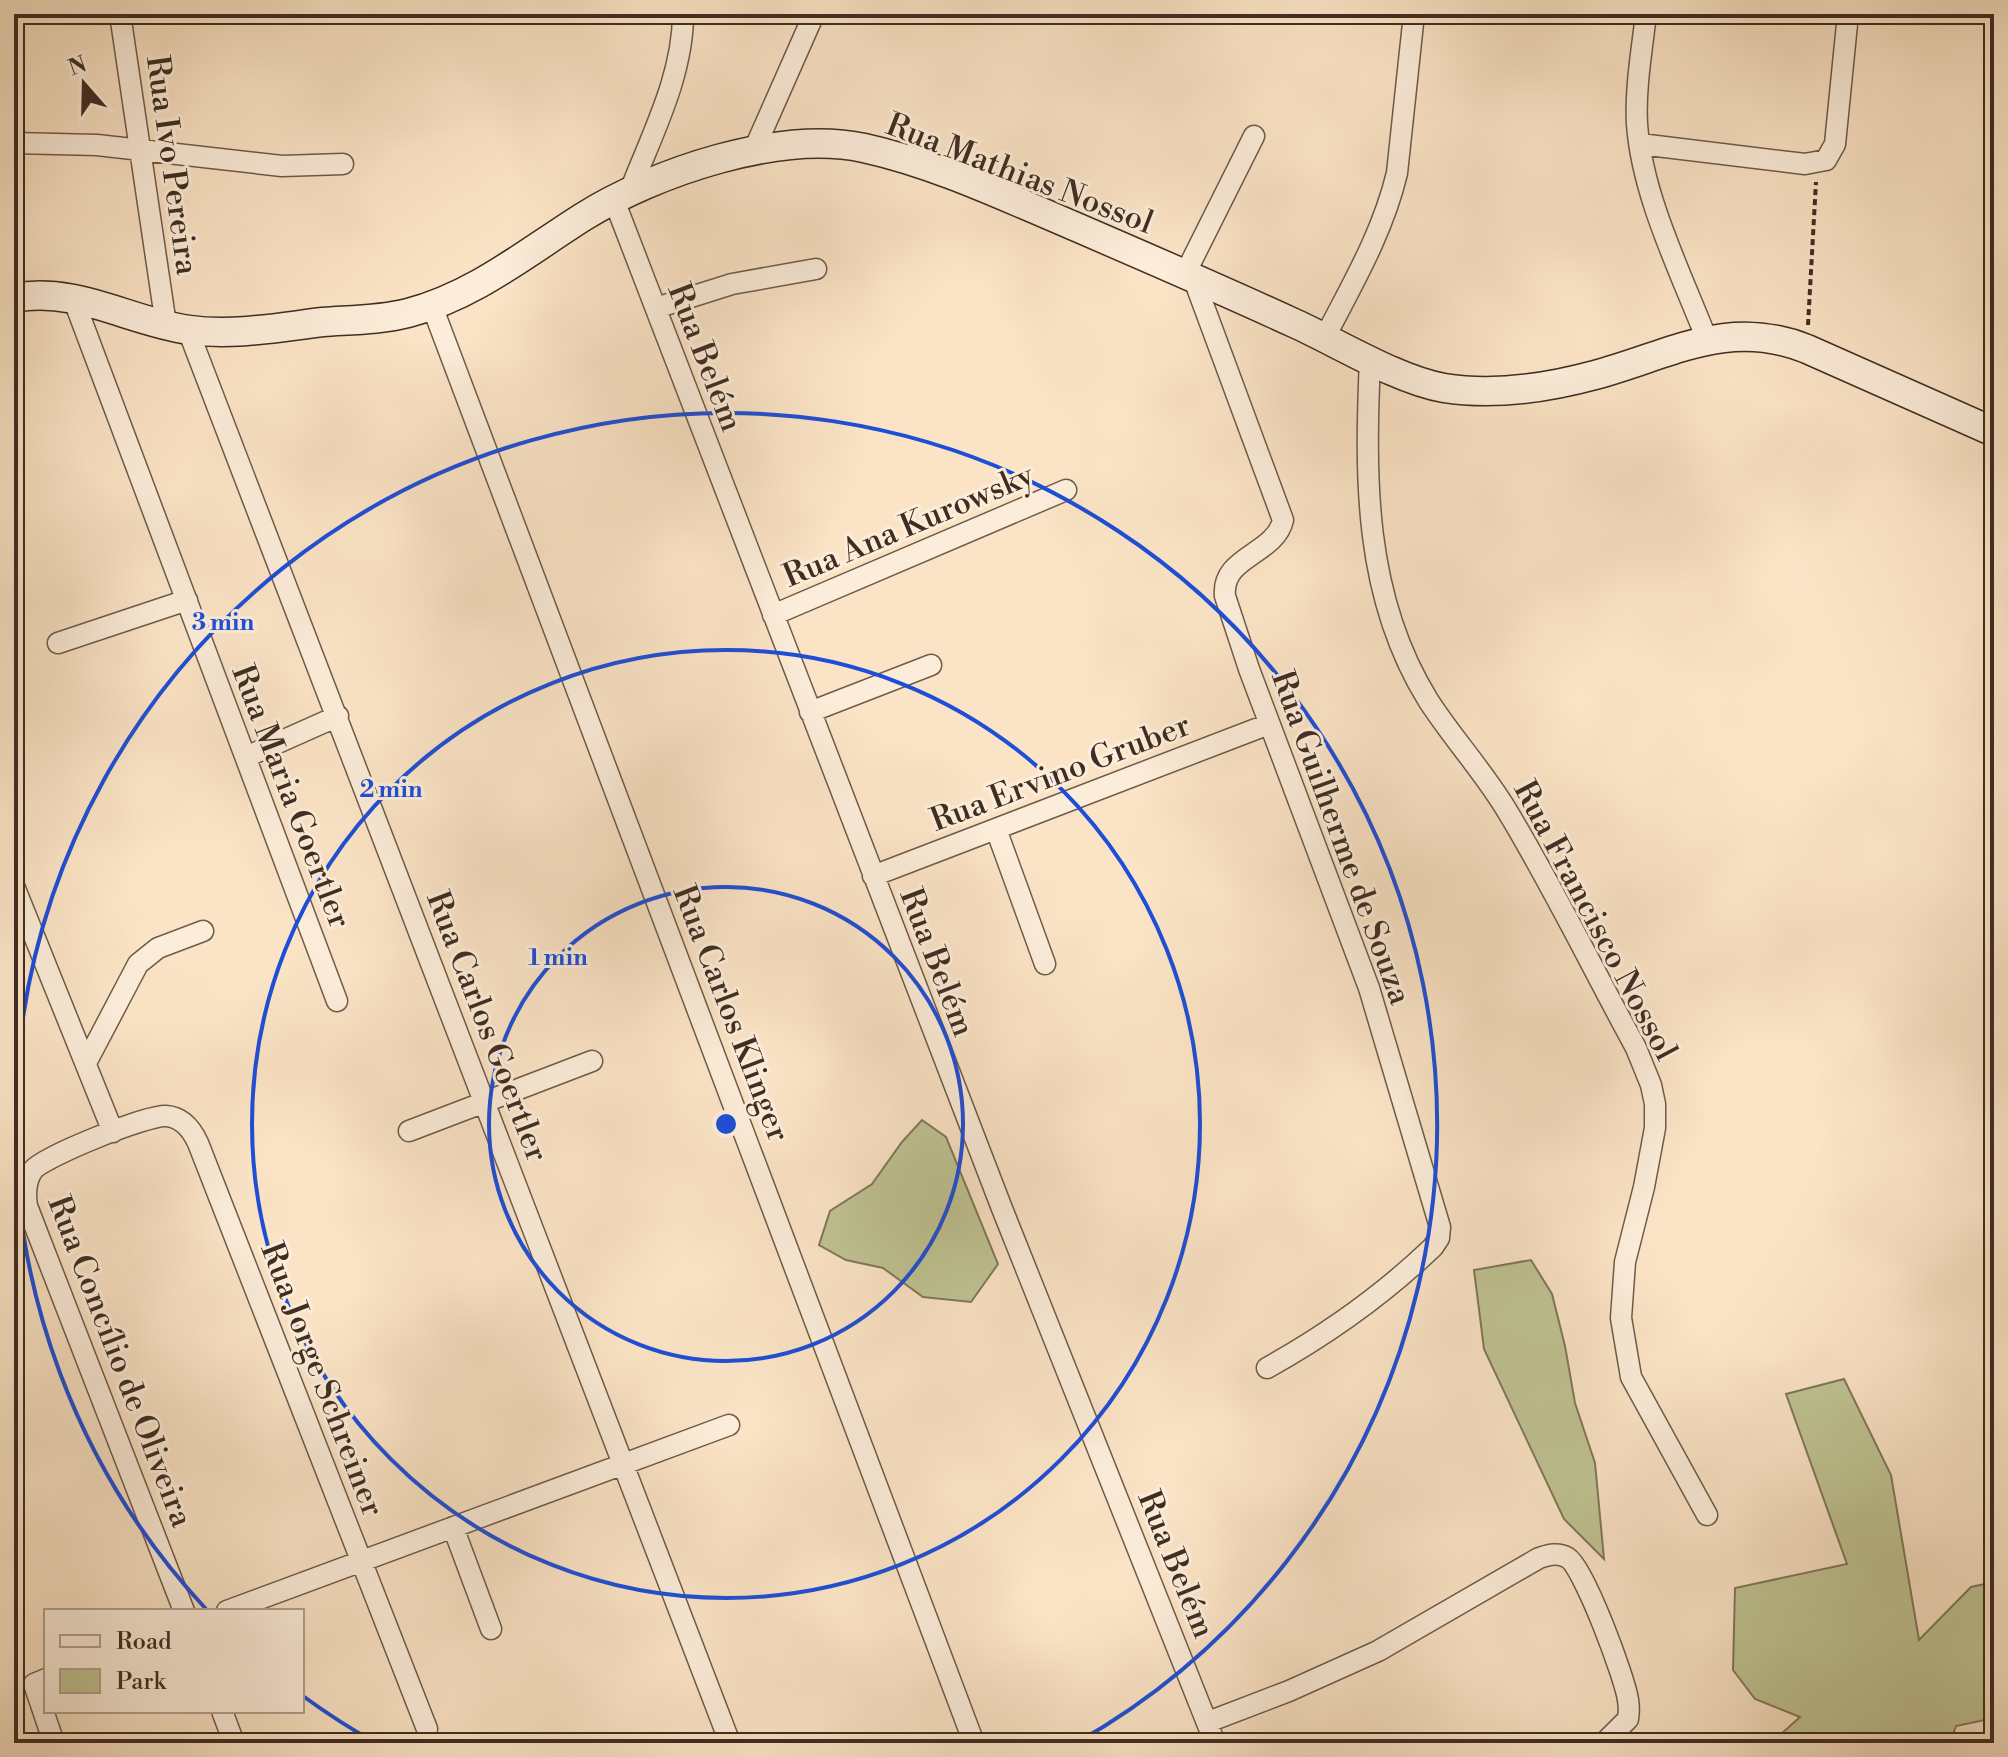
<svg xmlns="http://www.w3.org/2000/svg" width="2008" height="1757" font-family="'Libre Bodoni',serif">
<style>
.green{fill:#c0c494;stroke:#80785b;stroke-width:2}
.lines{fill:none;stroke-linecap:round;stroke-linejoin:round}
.street-casing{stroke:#6e5b4b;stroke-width:23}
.secondary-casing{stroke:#3f2d22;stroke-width:31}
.path{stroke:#3f2d22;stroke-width:4;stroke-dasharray:6 4;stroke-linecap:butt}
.street{stroke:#fcedda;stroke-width:20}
.secondary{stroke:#fcedda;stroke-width:28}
.ring{fill:none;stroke:#1d4ed8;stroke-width:4}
.labels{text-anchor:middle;stroke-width:6;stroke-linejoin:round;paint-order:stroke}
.street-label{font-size:32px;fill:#3f2d22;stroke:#fcedda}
.centre{fill:#1d4ed8;stroke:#fcedda;stroke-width:4}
.ring-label{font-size:24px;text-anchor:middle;font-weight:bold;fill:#1d4ed8;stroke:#fcedda;stroke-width:6;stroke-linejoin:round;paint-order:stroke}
</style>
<rect width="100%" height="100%" fill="#fbe4c6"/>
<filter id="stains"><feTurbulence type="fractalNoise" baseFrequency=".0025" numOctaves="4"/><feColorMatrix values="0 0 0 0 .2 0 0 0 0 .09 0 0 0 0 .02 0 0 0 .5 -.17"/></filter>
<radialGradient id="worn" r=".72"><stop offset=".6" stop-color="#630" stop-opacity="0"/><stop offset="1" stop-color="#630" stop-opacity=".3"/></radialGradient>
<path class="green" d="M922,1120L946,1137L998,1264L971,1302L923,1297L883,1268L846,1260L819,1245L830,1211L872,1184L902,1142Z
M1531,1260L1552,1294L1565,1346L1575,1403L1595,1463L1604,1559L1564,1519L1484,1349L1474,1270Z
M1844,1379L1891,1475L1919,1640L1971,1587L1994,1582V1718L1956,1726L1950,1743H1771L1800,1717L1755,1699L1733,1670L1735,1588L1847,1564L1786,1394Z"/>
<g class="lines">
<g class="street-casing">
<path id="street" d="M120,14L166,325
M1646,14C1642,50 1635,88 1637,124C1642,196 1681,273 1707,340
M14,143L97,145L282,166L343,164
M1640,144L1805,164L1826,160L1835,144L1848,14
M753,152L814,14
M630,191C652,134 683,76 683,14
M614,200L1001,1206L1215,1743
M1185,274L1254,136
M1193,277L1283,520C1275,555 1221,556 1225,596L1249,669L1369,988L1440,1227L1439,1238L1433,1247C1383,1295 1328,1334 1267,1368
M73,298L337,1001
M432,306L974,1743
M656,308L732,284L816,269
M188,330C371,800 547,1273 730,1743
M1325,337C1353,283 1383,232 1397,173L1414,14
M1370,359C1365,476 1363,595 1428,700C1453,739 1485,773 1509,814C1554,889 1594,971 1636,1048L1651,1085L1655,1104V1128L1644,1187L1625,1262L1621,1318L1631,1377L1707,1515
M773,615L1066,490
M58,643L187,600
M810,712L931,665
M246,757L338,716
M996,829L1045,964
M873,876L1269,724
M14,886L113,1132
M86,1063L138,964L158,948L203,931
M409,1131L592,1061
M453,1527L491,1629
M184,1611L27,1206C25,1193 25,1181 33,1170C45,1156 147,1115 166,1116C182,1117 192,1130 198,1143L427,1729
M227,1611L729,1425
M46,1679L34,1684L54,1743
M222,1711L234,1743
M1208,1722L1289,1691L1378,1651L1539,1558C1549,1555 1558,1552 1568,1558C1584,1568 1625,1678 1628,1700C1629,1706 1629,1713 1628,1719L1604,1743"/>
</g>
<g class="secondary-casing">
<path id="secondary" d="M14,298C77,286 130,322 190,330C234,336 280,327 323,322C351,320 381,320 408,313C474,296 526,253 583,217C655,172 779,130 864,148C932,163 997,193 1060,220C1139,254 1218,288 1296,324C1340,344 1398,380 1444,388C1495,396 1547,388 1595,375C1670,355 1728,317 1807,349L1994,432"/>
</g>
<path class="path" d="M1808,325L1816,182"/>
<use href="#street" class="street"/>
<use href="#secondary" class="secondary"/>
</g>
<g class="ring">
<circle cx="726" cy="1124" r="237"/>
<circle cx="726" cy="1124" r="474"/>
<path d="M376 1743A711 711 0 0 1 303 1696M206 1609A711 711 0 1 1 1076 1743"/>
</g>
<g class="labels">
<g class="street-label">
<text transform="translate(173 165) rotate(82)" y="11">Rua Ivo Pereira</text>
<text transform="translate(1020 173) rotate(21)" y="11">Rua Mathias Nossol</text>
<text transform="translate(706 357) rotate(69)" y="11">Rua Belém</text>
<text transform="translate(908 525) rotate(-23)" y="11">Rua Ana Kurowsky</text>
<text transform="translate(1060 772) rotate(-21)" y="11">Rua Ervino Gruber</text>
<text transform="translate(292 796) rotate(69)" y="11">Rua Maria Goertler</text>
<text transform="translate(1342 837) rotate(70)" y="11">Rua Guilherme de Souza</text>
<text transform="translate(1596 920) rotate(62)" y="11">Rua Francisco Nossol</text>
<text transform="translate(938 962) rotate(69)" y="11">Rua Belém</text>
<text transform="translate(732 1013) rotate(69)" y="11">Rua Carlos Klinger</text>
<text transform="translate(488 1026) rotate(69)" y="11">Rua Carlos Goertler</text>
<text transform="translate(121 1361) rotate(69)" y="11">Rua Concílio de Oliveira</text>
<text transform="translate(323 1379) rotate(69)" y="11">Rua Jorge Schreiner</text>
<text transform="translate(1177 1564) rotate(68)" y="11">Rua Belém</text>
</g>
</g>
<circle cx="726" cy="1124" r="12" class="centre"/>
<g class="ring-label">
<text x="223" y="630">3 min</text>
<text x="391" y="797">2 min</text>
<text x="558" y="965">1 min</text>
</g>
<rect width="2008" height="1757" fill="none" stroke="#fbe4c6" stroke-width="48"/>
<rect x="16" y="16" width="1976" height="1725" fill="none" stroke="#3f2d22" stroke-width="4"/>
<rect x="24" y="24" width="1960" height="1709" fill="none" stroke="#3f2d22" stroke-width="2"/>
<rect x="44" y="1609" width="260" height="104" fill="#fcedda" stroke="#b0a090" stroke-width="2"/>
<rect x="60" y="1635" width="40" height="12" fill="#fcedda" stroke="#b0a090" stroke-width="2"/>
<text x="116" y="1649" font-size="24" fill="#3f2d22">Road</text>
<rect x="60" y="1669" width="40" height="24" fill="#c0c494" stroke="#b0a090" stroke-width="2"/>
<text x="116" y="1689" font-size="24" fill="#3f2d22">Park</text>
<g transform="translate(84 84) rotate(340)" stroke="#fcedda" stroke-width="6" paint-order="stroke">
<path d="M0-6L14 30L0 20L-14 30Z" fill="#3f2d22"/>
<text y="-12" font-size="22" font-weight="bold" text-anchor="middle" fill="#3f2d22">N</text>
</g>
<rect width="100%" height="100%" filter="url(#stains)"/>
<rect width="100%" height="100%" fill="url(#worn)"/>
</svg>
